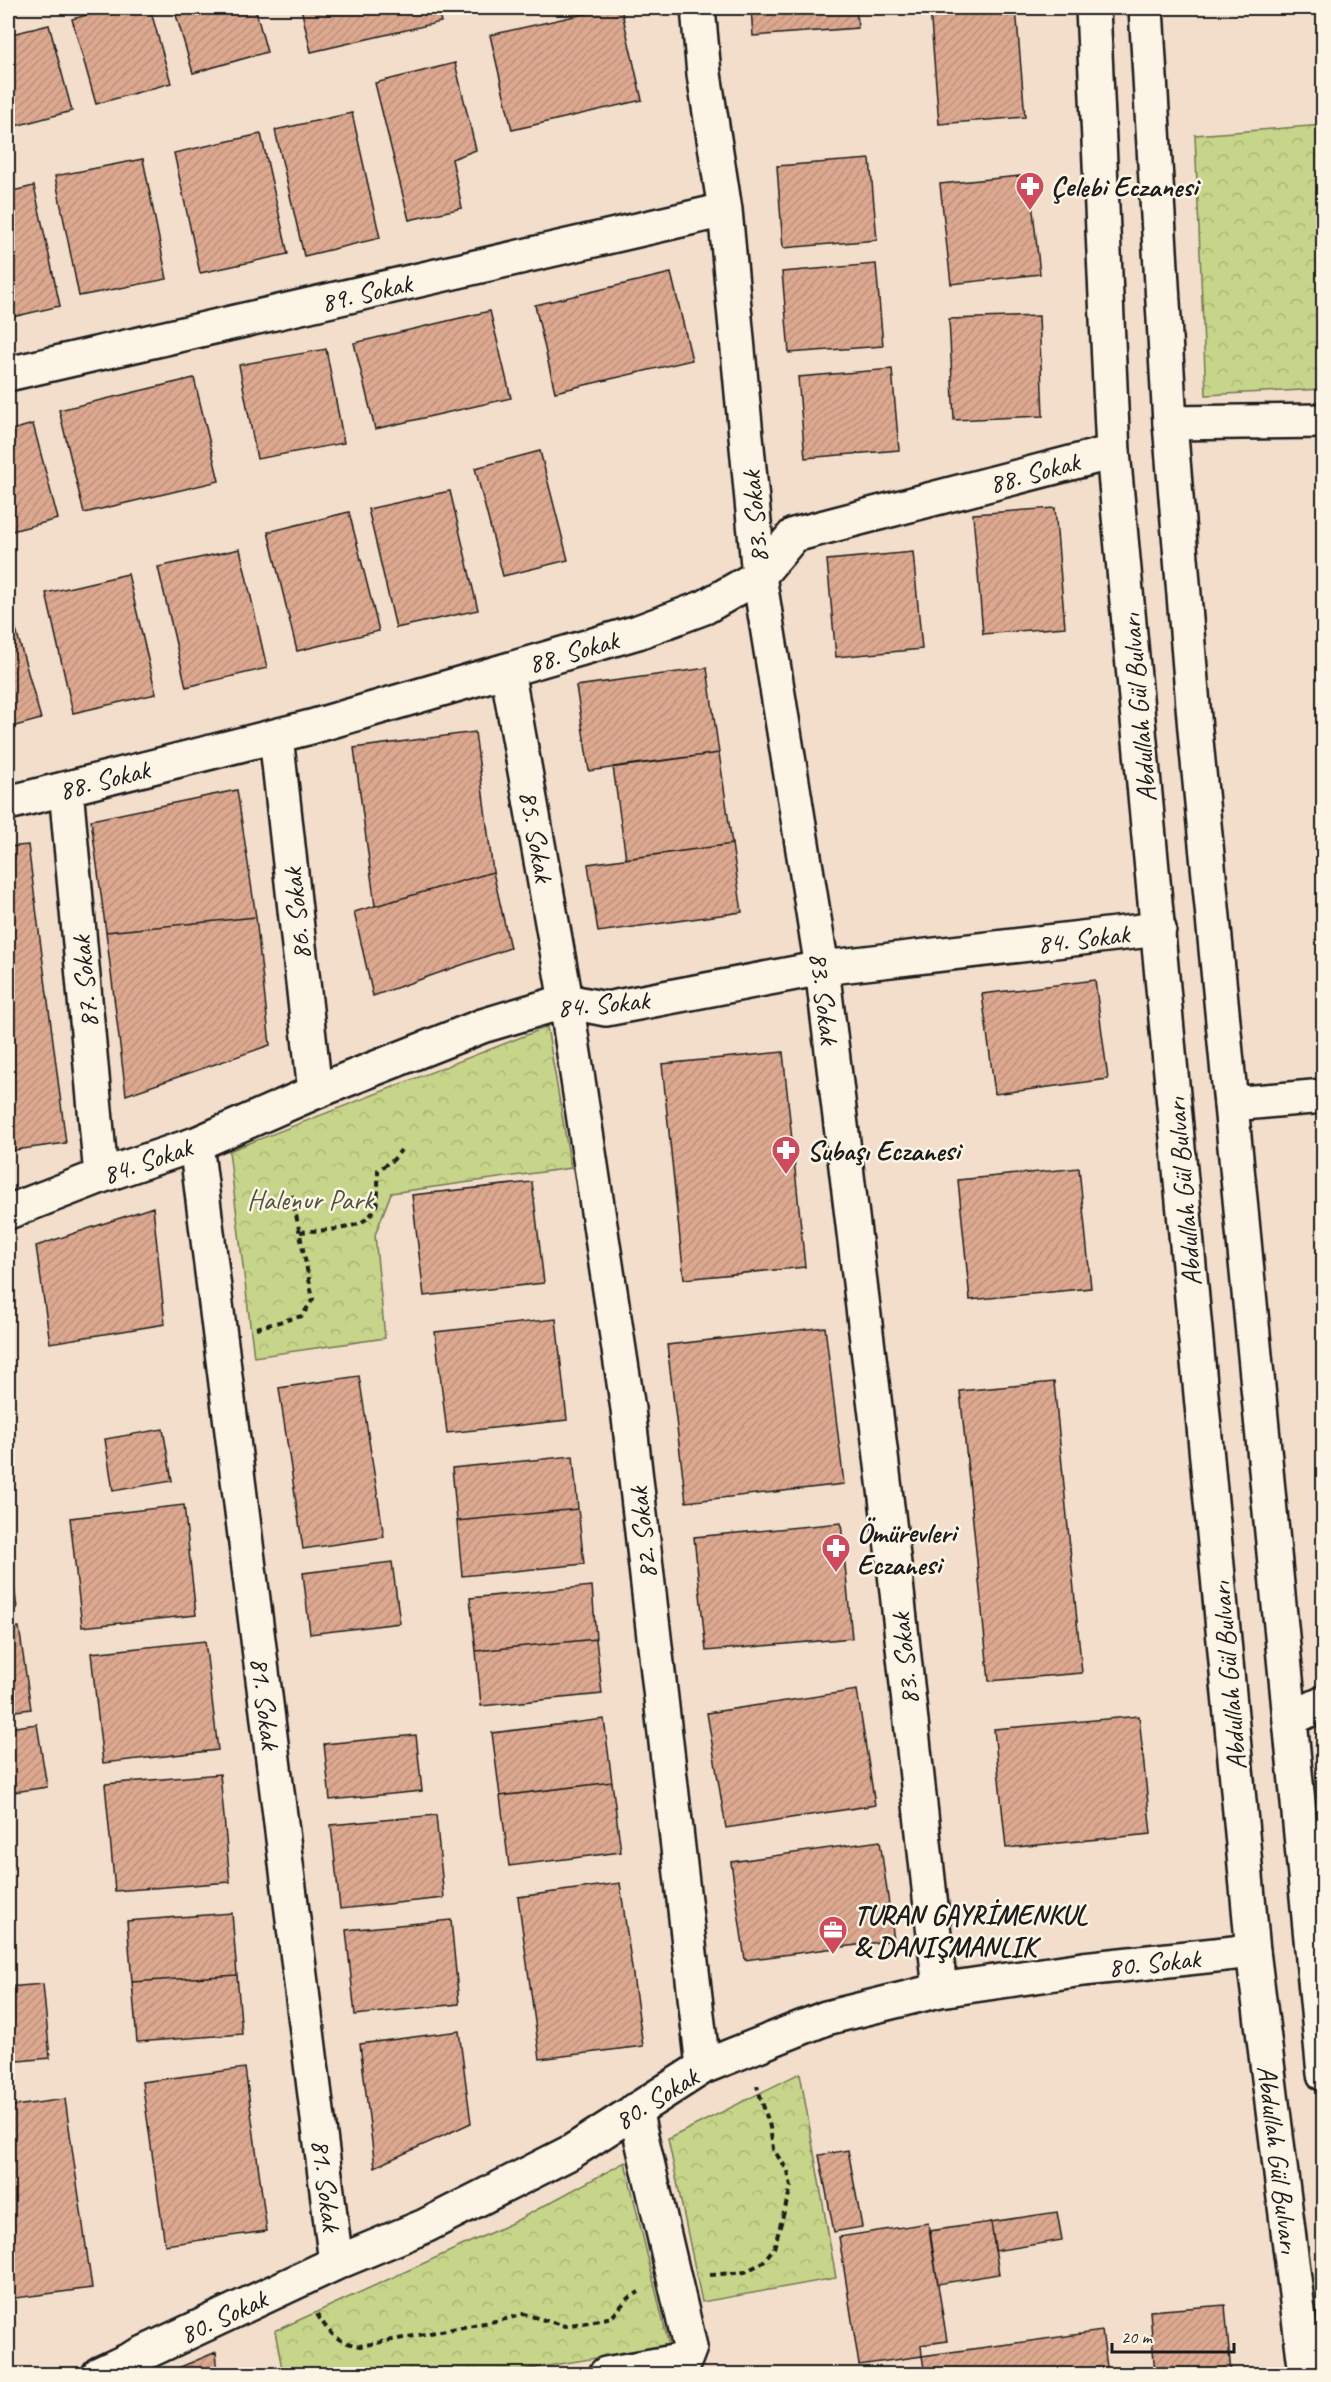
<svg xmlns="http://www.w3.org/2000/svg" width="1331" height="2382" font-family="Caveat,sans-serif">
<style>
.park{fill:url(#park-crowns);stroke:#717852;stroke-width:1.5}
.building{fill:url(#building-hatch);stroke:#1c1c1c;stroke-width:1.5}
.lines{fill:none;stroke-linecap:round;stroke-linejoin:round}
.minor-casing{stroke:#1c1c1c;stroke-width:38}
.major-casing{stroke:#1c1c1c;stroke-width:38}
.path{stroke:#1c1c1c;stroke-width:4;stroke-dasharray:6 4.5;stroke-linecap:butt}
.minor{stroke:#fcf5e5;stroke-width:33}
.major{stroke:#fcf5e5;stroke-width:33}
.labels{text-anchor:middle;stroke-width:5;stroke-linejoin:round;paint-order:stroke}
.poi-label{font-size:28px;font-weight:bold;fill:#1c1c1c;stroke:#fcf5e5;text-anchor:start}
.street-label{font-size:28px;fill:#1c1c1c;stroke:#fcf5e5}
.park-label{font-size:28px;fill:#4f543d;stroke:#fcf5e5}
</style>
<defs>
<pattern id="park-crowns" width="20" height="18" patternUnits="userSpaceOnUse" patternTransform="scale(1.5)"><rect width="20" height="18" fill="#c6d589"/><path d="M2 6a3 3 0 1 1 6 0M12 15a3 3 0 1 1 6 0" fill="none" stroke="#aab676"/></pattern>
<pattern id="building-hatch" width="6" height="6" patternUnits="userSpaceOnUse" patternTransform="scale(1.5)"><rect width="6" height="6" fill="#dca88f"/><path d="M-1 1l2-2M0 6l6-6M5 7l2-2" fill="none" stroke="#bc907b"/></pattern>
</defs>
<rect width="100%" height="100%" fill="#f2decb"/>
<filter id="ink" filterUnits="userSpaceOnUse"><feTurbulence type="fractalNoise" baseFrequency=".0167" numOctaves="2"/><feDisplacementMap in="SourceGraphic" scale="12" xChannelSelector="R" yChannelSelector="G"/><feConvolveMatrix kernelMatrix="1 2 1 2 8 2 1 2 1" color-interpolation-filters="sRGB"/></filter>
<g filter="url(#ink)">
<path class="park" d="M1323,125V389L1206,395L1195,135Z
M547,1027L571,1168L391,1193L375,1235L385,1338L254,1357L229,1151Z
M800,2073L836,2278L702,2302L668,2139Z
M625,2162L669,2346L500,2374H283L275,2331L512,2223Z"/>
<path class="building" d="M112,8H150L171,83L96,104L72,19Z
M174,8H255L267,52L193,73Z
M301,8H438L441,22L311,52Z
M490,8H510L491,13Z
M611,8H621L642,100L512,130L490,35Z
M751,8H856L858,28L753,36Z
M930,8H1016L1025,117L939,124Z
M49,25L72,111L8,128V35Z
M455,63L476,150L452,159L462,208L409,220L375,83Z
M352,113L380,238L304,256L275,130Z
M261,134L288,254L200,273L174,153Z
M143,159L167,279L79,296L55,176Z
M870,159L877,240L783,248L777,166Z
M1029,175L1040,274L951,284L940,184Z
M34,186L60,306L8,318V192Z
M876,264L883,346L789,353L782,272Z
M671,273L692,360L555,392L535,305Z
M490,311L511,398L375,429L354,343Z
M1039,316L1043,416L954,420L949,319Z
M326,349L344,443L257,459L239,365Z
M892,369L899,450L805,458L798,377Z
M194,378L219,481L84,513L59,410Z
M33,424L58,519L8,532V431Z
M540,451L568,560L503,576L475,468Z
M450,491L478,610L396,628L368,509Z
M1055,508L1065,627L983,634L973,514Z
M349,512L379,631L297,651L268,532Z
M240,549L267,668L186,687L158,567Z
M913,552L922,649L836,657L827,560Z
M128,574L156,694L73,713L46,593Z
M8,605H9L41,719L8,728Z
M707,668L719,753L589,771L576,686Z
M475,732L493,872L375,906L354,748Z
M719,753L732,844L626,859L613,767Z
M237,790L256,917L106,932L91,820Z
M732,844L742,912L598,932L588,864Z
M28,845L66,1143L8,1151V847Z
M493,872L510,948L373,996L354,912Z
M256,917L270,1045L126,1095L106,932Z
M1095,980L1108,1079L995,1094L982,994Z
M783,1052L805,1267L684,1279L662,1064Z
M1079,1168L1091,1288L970,1300L958,1180Z
M532,1182L544,1283L424,1296L412,1195Z
M153,1207L165,1324L50,1343L36,1246Z
M556,1319L567,1420L447,1433L435,1332Z
M825,1327L844,1484L686,1502L667,1345Z
M359,1376L384,1537L303,1549L279,1388Z
M1054,1382L1082,1673L989,1681L960,1391Z
M163,1429L172,1481L113,1491L105,1439Z
M573,1456L578,1509L457,1521L452,1468Z
M184,1505L196,1615L82,1627L70,1518Z
M578,1509L584,1564L462,1576L457,1521Z
M841,1523L852,1638L706,1651L694,1537Z
M8,1544L17,1608L8,1609Z
M392,1562L400,1623L310,1634L303,1573Z
M592,1586L596,1639L476,1651L470,1598Z
M19,1627L31,1709L8,1712V1628Z
M596,1639L602,1694L481,1706L476,1651Z
M205,1641L218,1750L103,1763L91,1653Z
M857,1690L875,1805L726,1828L707,1713Z
M1139,1716L1151,1834L1006,1848L994,1729Z
M604,1719L612,1782L500,1796L492,1733Z
M37,1724L47,1787L8,1793V1728Z
M416,1735L422,1791L330,1800L324,1744Z
M220,1774L230,1882L115,1891L105,1784Z
M612,1782L621,1852L509,1866L500,1796Z
M436,1815L444,1898L340,1909L331,1825Z
M880,1841L894,1940L745,1960L731,1862Z
M620,1883L643,2046L540,2059L518,1897Z
M232,1913L237,1975L132,1982L127,1921Z
M451,1920L459,2004L355,2015L346,1930Z
M237,1975L242,2034L137,2042L132,1982Z
M43,1984L50,2058L8,2062V1987Z
M459,2031L471,2123L375,2167L360,2044Z
M245,2068L267,2231L165,2245L142,2082Z
M65,2099L92,2288L8,2299V2107Z
M848,2150L862,2227L834,2232L819,2155Z
M1057,2212L1062,2240L995,2251L991,2222Z
M991,2222L999,2274L938,2284L930,2231Z
M928,2223L947,2341L921,2345L922,2356L859,2365L839,2237Z
M1225,2305L1231,2374H1155L1150,2311Z
M1102,2331L1108,2374H925L922,2356Z
M216,2352L218,2374H164Z"/>
<g class="lines">
<g class="minor-casing">
<path id="minor" d="M698,8L704,74L725,210L759,576L822,968L894,1564L940,1990
M8,374L725,210
M1170,423L1324,421
M507,670L566,1001L628,1409L703,2067
M276,736L315,1092
M66,789L101,1176
M8,803L311,727L638,632L705,607L759,576L794,535L1113,452
M1231,1104L1324,1096
M196,1144L336,2263
M8,1212L101,1176L196,1144L315,1092L482,1026L566,1001L606,1009L822,968L1159,929
M1290,1719L1324,1703
M99,2374L336,2263L425,2226L571,2152L703,2067L826,2018L940,1990L1083,1969L1253,1951
M606,2374L685,2360L690,2347L635,2110"/>
</g>
<g class="major-casing">
<path id="major" d="M1093,8L1113,452L1253,1951L1306,2374
M1146,8L1170,423L1195,730L1324,2074"/>
</g>
<path class="path" d="M300,1232C323,1229 364,1233 375,1208C379,1201 378,1179 378,1170L393,1160L401,1150
M256,1328L302,1316L313,1299L292,1195
M710,2275L745,2272L762,2263L774,2248L791,2187L788,2171L773,2149L770,2127L757,2086
M317,2314C328,2332 338,2343 360,2346L506,2319L524,2314L565,2326L594,2321L612,2317L627,2299L639,2292"/>
<use href="#minor" class="minor"/>
<use href="#major" class="major"/>
</g>
</g>
<defs>
<g id="pharmacy-pin" transform="scale(1.5)"><path d="M0 17L-7.5 6A9.5 9.5 0 1 1 7.5 6Z" fill="#d1495b" stroke="#fcf5e5"/><path d="M-2-6h4v4h4v4h-4v4h-4v-4h-4v-4h4Z" fill="#fff"/></g>
<g id="office-pin" transform="scale(1.5)"><path d="M0 17L-7.5 6A9.5 9.5 0 1 1 7.5 6Z" fill="#d1495b" stroke="#fcf5e5"/><path d="M-6-3h4V-5.5h4V-3h4V5H-6ZM-1-4.5V-3h2v-1.5ZM-6 0V1H6V0Z" fill="#fff"/></g>
</defs>
<g fill-rule="evenodd">
<use href="#pharmacy-pin" x="1030" y="186"/>
<use href="#pharmacy-pin" x="786" y="1150"/>
<use href="#pharmacy-pin" x="836" y="1548"/>
<use href="#office-pin" x="833" y="1930"/>
</g>
<g class="labels">
<g class="poi-label">
<text x="1051" y="196">Çelebi Eczanesi</text>
<text x="807" y="1160">Subaşı Eczanesi</text>
<text x="857" y="1542">Ömürevleri<tspan x="857" dy="32">Eczanesi</tspan></text>
<text x="854" y="1924">TURAN GAYRİMENKUL<tspan x="854" dy="32">&amp; DANIŞMANLIK</tspan></text>
</g>
<g class="street-label">
<text transform="translate(366 292) rotate(-13)" y="10">89. Sokak</text>
<text transform="translate(1034 472) rotate(-15)" y="10">88. Sokak</text>
<text transform="translate(754 517) rotate(-95)" y="10">83. Sokak</text>
<text transform="translate(573 651) rotate(-16)" y="10">88. Sokak</text>
<text transform="translate(1138 708) rotate(-95)" y="10">Abdullah Gül Bulvarı</text>
<text transform="translate(104 779) rotate(-14)" y="10">88. Sokak</text>
<text transform="translate(537 836) rotate(80)" y="10">85. Sokak</text>
<text transform="translate(296 914) rotate(-96)" y="10">86. Sokak</text>
<text transform="translate(1083 938) rotate(-7)" y="10">84. Sokak</text>
<text transform="translate(84 982) rotate(-95)" y="10">87. Sokak</text>
<text transform="translate(825 998) rotate(83)" y="10">83. Sokak</text>
<text transform="translate(603 1003) rotate(-5)" y="10">84. Sokak</text>
<text transform="translate(147 1160) rotate(-19)" y="10">84. Sokak</text>
<text transform="translate(1183 1192) rotate(-95)" y="10">Abdullah Gül Bulvarı</text>
<text transform="translate(642 1533) rotate(-96)" y="10">82. Sokak</text>
<text transform="translate(904 1659) rotate(-96)" y="10">83. Sokak</text>
<text transform="translate(1228 1676) rotate(-95)" y="10">Abdullah Gül Bulvarı</text>
<text transform="translate(266 1703) rotate(83)" y="10">81. Sokak</text>
<text transform="translate(1154 1962) rotate(-6)" y="10">80. Sokak</text>
<text transform="translate(656 2098) rotate(-32)" y="10">80. Sokak</text>
<text transform="translate(1279 2159) rotate(83)" y="10">Abdullah Gül Bulvarı</text>
<text transform="translate(327 2185) rotate(83)" y="10">81. Sokak</text>
<text transform="translate(223 2316) rotate(-25)" y="10">80. Sokak</text>
</g>
<g class="park-label">
<text x="310" y="1209">Halenur Park</text>
</g>
</g>
<rect width="1331" height="2382" fill="none" stroke="#fcf5e5" stroke-width="30"/>
<rect x="15" y="15" width="1301" height="2352" fill="none" stroke="#1c1c1c" stroke-width="2" filter="url(#ink)"/>
<path d="M1112 2343v9h122v-9" fill="none" stroke="#1c1c1c" stroke-width="3"/>
<text x="1121" y="2343" font-size="18" fill="#1c1c1c" stroke="#fcf5e5" stroke-width="4.5" paint-order="stroke">20 m</text>
</svg>
